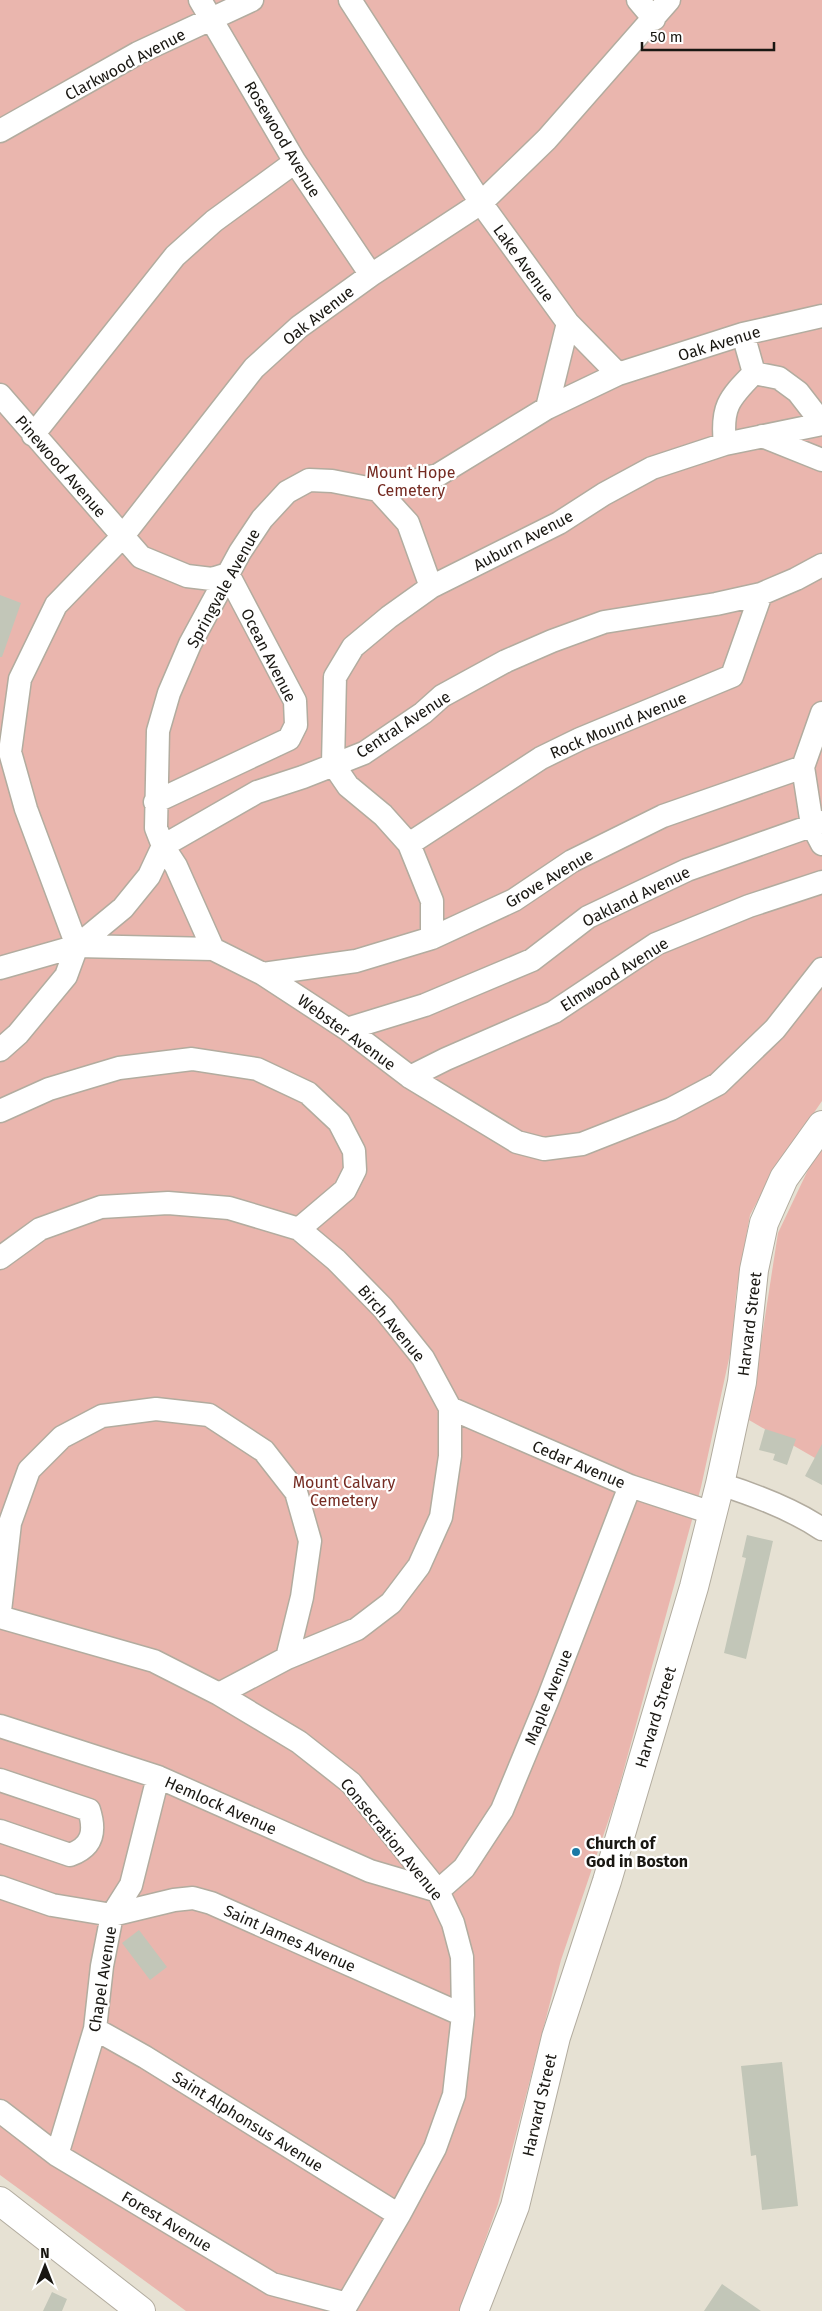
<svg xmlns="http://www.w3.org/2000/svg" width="822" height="2311" font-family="'Fira Sans',sans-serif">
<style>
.green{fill:#eab6ae}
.building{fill:#c2c6b8}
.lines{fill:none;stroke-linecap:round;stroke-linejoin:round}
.minor-casing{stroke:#b2ac9f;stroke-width:25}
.major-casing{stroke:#b2ac9f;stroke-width:30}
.minor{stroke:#fff;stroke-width:22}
.major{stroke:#fff;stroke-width:28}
.poi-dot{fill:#1a79a6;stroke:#fff;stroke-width:2}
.labels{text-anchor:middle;stroke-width:4.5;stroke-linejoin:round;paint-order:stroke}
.street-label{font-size:16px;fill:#191712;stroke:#fff}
.park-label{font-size:16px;fill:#752b22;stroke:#fff}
.poi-label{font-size:16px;font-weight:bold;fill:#191712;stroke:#fff;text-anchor:start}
</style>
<rect width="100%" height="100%" fill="#e6e1d3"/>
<path class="green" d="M0,0H822V1101L773,1172L750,1215L736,1294L732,1345L701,1487L616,1798L561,1960L498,2204L460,2311H186L0,2175Z
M822,1146V1462L749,1420L778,1233L816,1153Z"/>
<path class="building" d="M0,595L21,603L2,657H0Z
M765,1429L796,1439L787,1465L773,1460L775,1454L759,1450Z
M822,1444V1485L805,1476Z
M747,1535L773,1541L746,1659L724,1653L746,1558L742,1557Z
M139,1930L167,1967L150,1980L122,1943Z
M782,2062L798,2206L762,2210L756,2155L751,2156L741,2066Z
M722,2284L761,2311H704Z
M52,2292L67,2299L62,2311H43Z"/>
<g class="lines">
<g class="minor-casing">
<path id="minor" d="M200,0L295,162L371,275
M350,0L481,203L568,323L618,374
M638,0L654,19
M0,131L138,53L252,0
M743,334L754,373
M754,373L779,378L798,392L822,423
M0,395L141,557L187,576L212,579L228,574
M547,408L568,323
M33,435L175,256L214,221L295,162
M762,436L822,460
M725,444C721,408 728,399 754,373
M378,490L408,523L431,587
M333,764L335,677L353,647L389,617L431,587L559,523L604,494L652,468L725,444L822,424
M333,764L348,786L383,815L409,844L432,901V938
M803,767L812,825L822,844
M155,802L289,739L296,725L295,701L228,574
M409,844L541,758L580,739L732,676L761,594
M77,946L26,809L10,752L20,679L56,605L122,537L254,368L299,327L371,275L481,203L547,139L669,0
M77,946L213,949L263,974L347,1029L410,1077L517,1142L544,1149L582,1144L671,1109L718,1084L775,1029L822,969
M213,949L176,866L163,846L156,828L158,731L169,693L190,644L240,552L262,519L287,492L309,480L332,481L378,490L438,475L547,408L618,374L743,334L822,316
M0,968L77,946L123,908L149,876L163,846L257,792L303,777L364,753L423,713L442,696L506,661L552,641L604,622L716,604L761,594L796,579L822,565
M263,974L356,961L432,938L514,900L572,861L663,816L803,767L822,713
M347,1029L425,1005L532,960L588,917L687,870L822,822
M0,1050L18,1034L66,976L77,946
M410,1077L446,1059L554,1012L656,944L749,906L822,882
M0,1111L49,1089L119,1068L192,1059L257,1069L308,1093L339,1122L354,1151L355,1170L345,1190L299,1229
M0,1258L40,1229L101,1207L168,1203L229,1208L299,1229L336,1260L383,1308L423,1358L450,1408V1456L441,1517L419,1566L391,1603L357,1629L287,1658L219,1694
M450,1408L630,1486L712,1513
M720,1484C755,1495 792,1509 822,1529
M0,1611L10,1523L29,1470L62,1437L102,1416L156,1409L209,1415L264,1451L296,1492L310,1541L302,1597L287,1658
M0,1617L154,1661L219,1694L299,1742L351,1783L438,1891L453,1923L462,1957L463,2015L454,2095L435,2148L399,2215L343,2311
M0,1726L158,1777L370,1871L438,1891
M0,1780L89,1810C96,1832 92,1847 70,1855L0,1831
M0,1887L52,1905L112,1915L174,1900L193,1898L211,1903L463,2015
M438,1891L464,1868L502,1810L548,1699L630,1486
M95,2029L145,2057L399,2215
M0,2111L57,2155L272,2284L347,2304
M57,2155L95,2029L102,1966L112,1915L131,1885L158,1777"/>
</g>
<g class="major-casing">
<path id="major" d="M0,2201L141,2311
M474,2311L515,2206L556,2037L607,1881L694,1587L720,1484L742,1382L754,1270L764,1223L784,1178L822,1125"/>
</g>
<use href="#minor" class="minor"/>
<use href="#major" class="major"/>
</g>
<circle class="poi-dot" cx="576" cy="1852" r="5"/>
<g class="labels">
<g class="street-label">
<text transform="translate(125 64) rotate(-28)" y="6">Clarkwood Avenue</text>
<text transform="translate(283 139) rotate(59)" y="6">Rosewood Avenue</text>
<text transform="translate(524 263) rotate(54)" y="6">Lake Avenue</text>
<text transform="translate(318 315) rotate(-38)" y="6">Oak Avenue</text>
<text transform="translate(719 343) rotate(-17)" y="6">Oak Avenue</text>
<text transform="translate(61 466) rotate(49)" y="6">Pinewood Avenue</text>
<text transform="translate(523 540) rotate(-28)" y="6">Auburn Avenue</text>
<text transform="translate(223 588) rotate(-61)" y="6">Springvale Avenue</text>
<text transform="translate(269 655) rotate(63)" y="6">Ocean Avenue</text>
<text transform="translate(403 724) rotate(-33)" y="6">Central Avenue</text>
<text transform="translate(618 725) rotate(-23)" y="6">Rock Mound Avenue</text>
<text transform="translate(549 878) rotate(-31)" y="6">Grove Avenue</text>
<text transform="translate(636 896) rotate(-26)" y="6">Oakland Avenue</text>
<text transform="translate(614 974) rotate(-32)" y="6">Elmwood Avenue</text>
<text transform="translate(347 1032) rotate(36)" y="6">Webster Avenue</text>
<text transform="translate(392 1323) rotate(50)" y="6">Birch Avenue</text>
<text transform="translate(749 1324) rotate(-83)" y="6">Harvard Street</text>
<text transform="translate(579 1464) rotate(23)" y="6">Cedar Avenue</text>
<text transform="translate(548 1697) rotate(-68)" y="6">Maple Avenue</text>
<text transform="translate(655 1717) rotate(-73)" y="6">Harvard Street</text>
<text transform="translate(221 1805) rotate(24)" y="6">Hemlock Avenue</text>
<text transform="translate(392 1839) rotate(51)" y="6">Consecration Avenue</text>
<text transform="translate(290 1938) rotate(24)" y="6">Saint James Avenue</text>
<text transform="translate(102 1979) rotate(-81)" y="6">Chapel Avenue</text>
<text transform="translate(539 2105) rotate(-77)" y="6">Harvard Street</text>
<text transform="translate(248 2121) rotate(32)" y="6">Saint Alphonsus Avenue</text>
<text transform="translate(167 2221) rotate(31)" y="6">Forest Avenue</text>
</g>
<g class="park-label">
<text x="411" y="478">Mount Hope<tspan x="411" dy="18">Cemetery</tspan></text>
<text x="344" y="1488">Mount Calvary<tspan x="344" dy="18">Cemetery</tspan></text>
</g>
<g class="poi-label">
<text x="586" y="1849">Church of<tspan x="586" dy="18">God in Boston</tspan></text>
</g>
</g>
<g transform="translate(45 2266)" stroke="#ffffff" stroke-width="4" paint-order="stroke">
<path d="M0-4L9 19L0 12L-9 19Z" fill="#191712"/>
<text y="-8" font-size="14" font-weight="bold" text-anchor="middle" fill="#191712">N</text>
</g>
<path d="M642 42v8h132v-8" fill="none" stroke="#191712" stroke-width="2.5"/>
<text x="650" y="42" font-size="15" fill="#191712" stroke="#ffffff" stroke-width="4" paint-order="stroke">50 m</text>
</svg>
